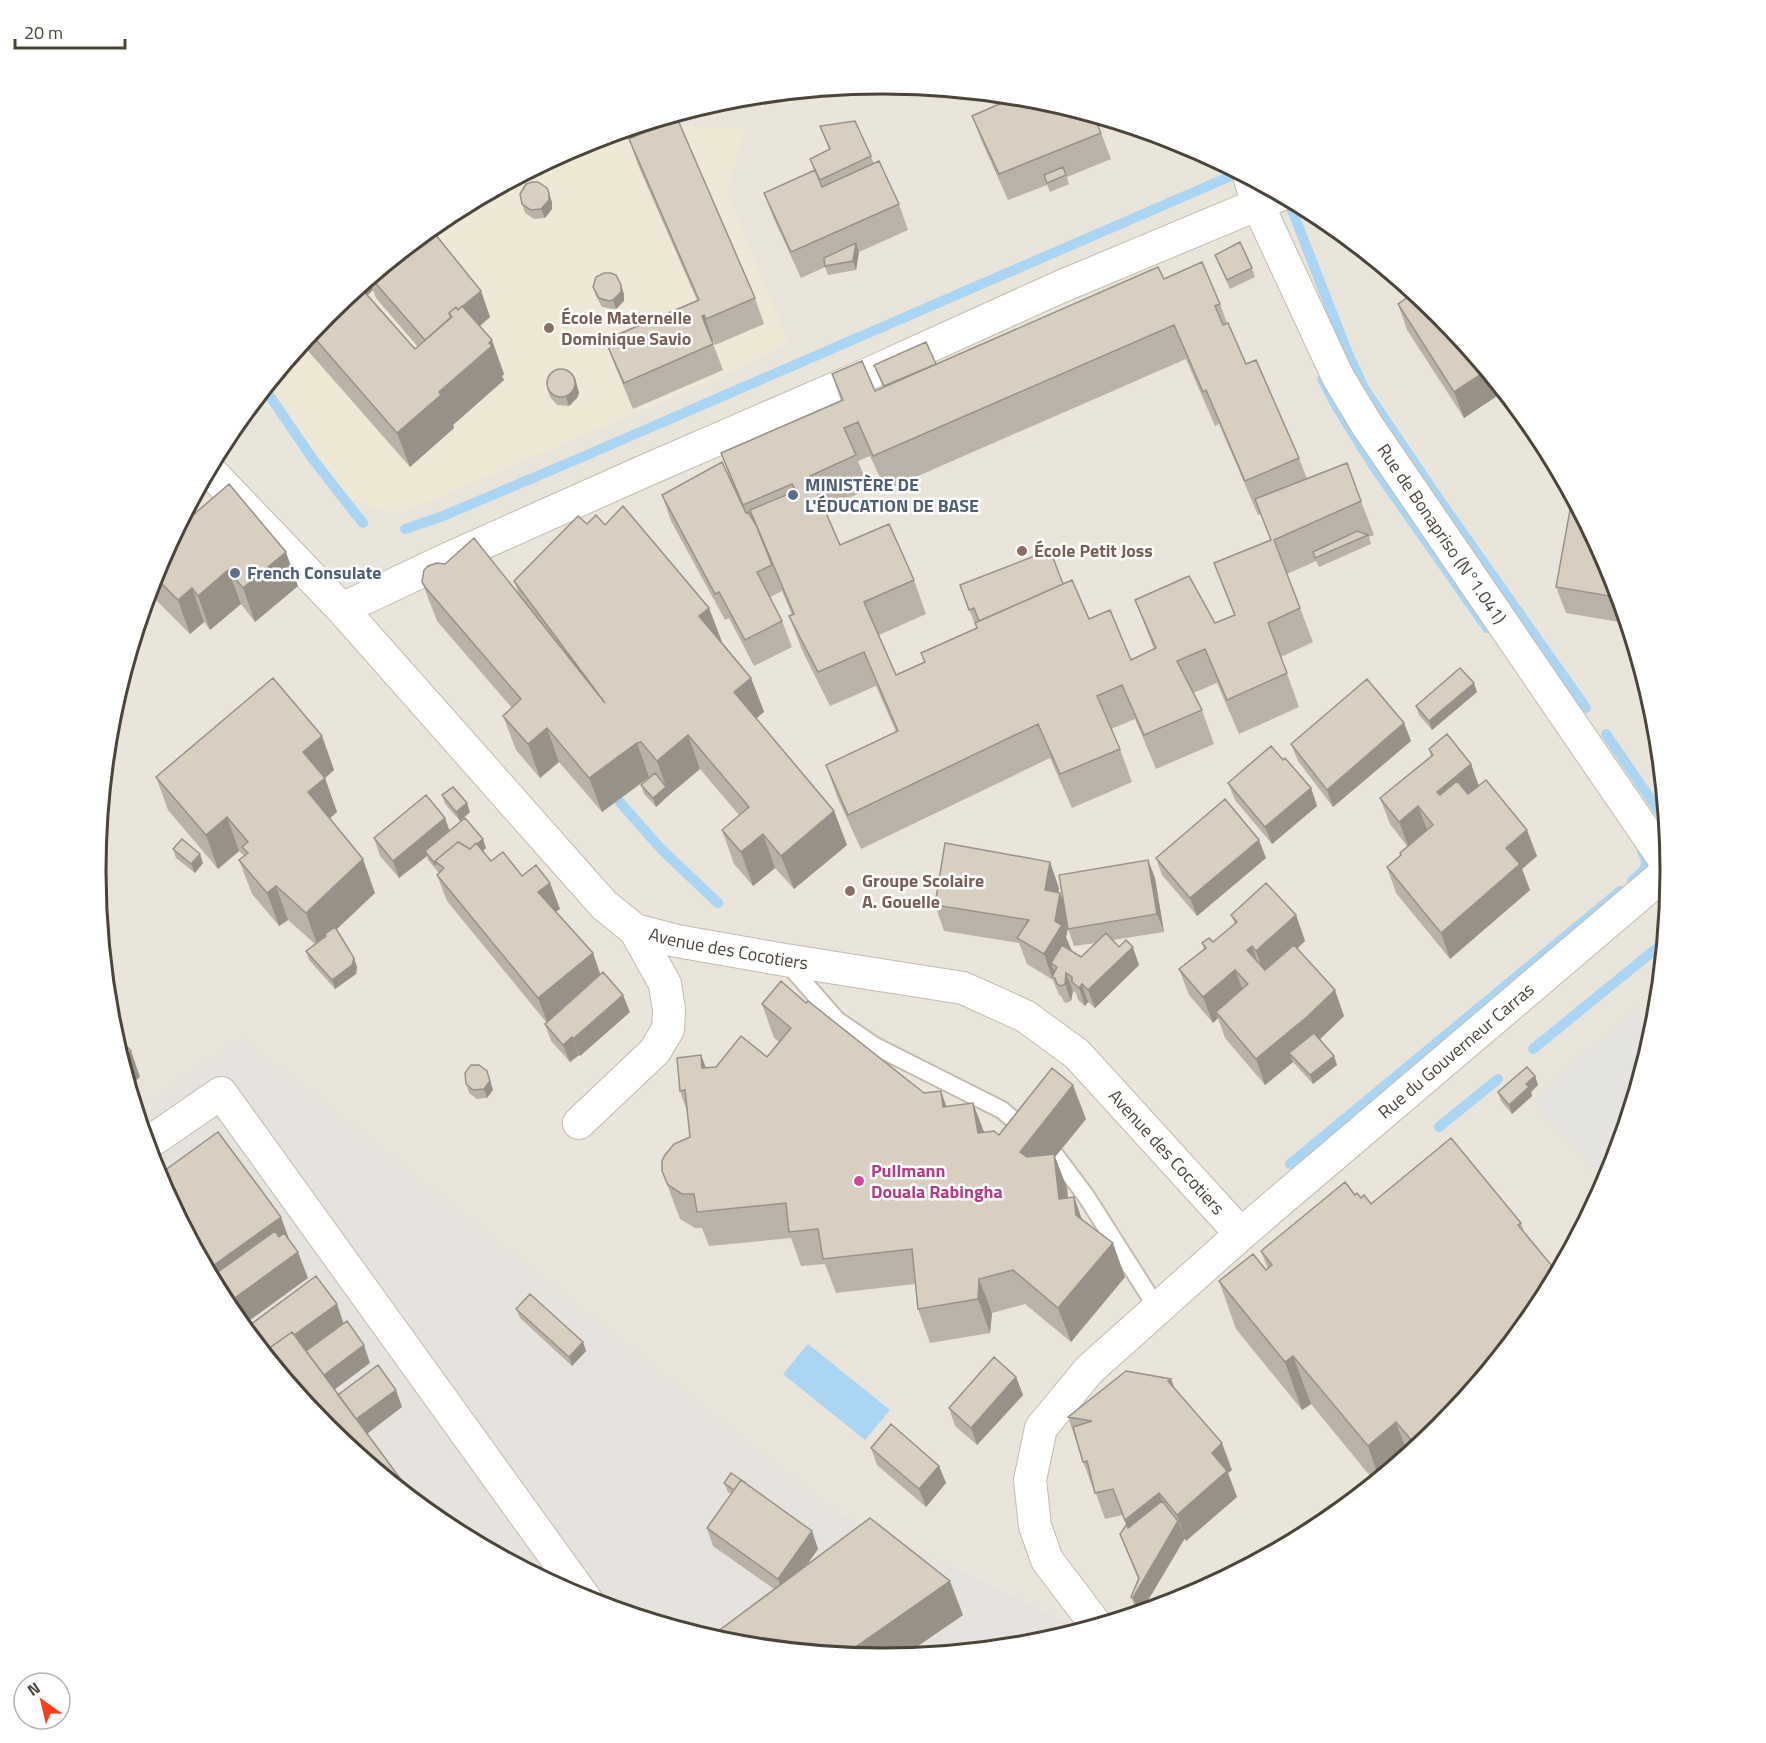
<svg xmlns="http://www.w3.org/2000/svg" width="1766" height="1743" font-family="'Titillium Web',sans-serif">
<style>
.residential{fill:#eae5da}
.industrial{fill:#e6e2dd}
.education{fill:#efe8d6}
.parking{fill:#e5e3e0}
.water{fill:#a9d4f2}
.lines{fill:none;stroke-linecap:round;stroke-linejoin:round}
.stream{stroke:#a9d4f2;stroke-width:10}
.lane-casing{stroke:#c2bbae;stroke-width:20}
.street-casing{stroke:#c2bbae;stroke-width:34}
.lane{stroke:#fff;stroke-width:16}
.street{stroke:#fff;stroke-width:32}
.wall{fill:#bab2a6;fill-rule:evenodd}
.shaded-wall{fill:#979187}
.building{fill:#d8cfc1;stroke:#979187;stroke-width:1.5}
.education-dot{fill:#8d6e63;stroke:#fff;stroke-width:2}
.service-dot{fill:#5c6f8a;stroke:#fff;stroke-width:2}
.hotel-dot{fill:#d1479c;stroke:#fff;stroke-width:2}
.labels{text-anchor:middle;stroke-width:5;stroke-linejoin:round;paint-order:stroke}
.education-label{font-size:18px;font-weight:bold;fill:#785e54;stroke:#fff;text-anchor:start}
.service-label{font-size:18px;font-weight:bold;fill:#4e5e75;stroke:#fff;text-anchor:start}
.street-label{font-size:18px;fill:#4b4439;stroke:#fff}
.hotel-label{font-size:18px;font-weight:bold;fill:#b23c85;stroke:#fff;text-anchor:start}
.rim{fill:none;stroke:#4b4439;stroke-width:3}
</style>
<rect width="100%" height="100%" fill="#f6f3ec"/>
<path class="residential" d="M883,84L1037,99L1185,144L1321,217L1440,315L1538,434L1611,570L1655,718L1670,872L1655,1025L1610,1173L1538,1309L1440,1429L1320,1526L1184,1599L1084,1630L830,1508L241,1040L137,1111L111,1025L96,871L111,718L156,570L228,434L326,314L446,217L582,144L730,99Z"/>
<path class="industrial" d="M241,1039L830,1508L1084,1630L1036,1644L883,1659L729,1644L581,1599L445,1526L326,1428L228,1309L155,1173L137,1111Z"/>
<path class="education" d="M654,122V124L745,129L727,192L788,342L740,368L405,512H387L348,498L272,395L270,383L326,314L446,217L582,144Z"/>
<path class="parking" d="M1640,1007L1655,1025L1610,1173L1605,1184L1532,1099Z"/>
<path class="water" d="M808,1344L890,1410L865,1440L783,1374Z"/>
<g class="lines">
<path class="stream" d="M1292,210L1347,351L1364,388L1436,495L1586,708
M1322,379L1335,404L1374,467L1487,628
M265,389L312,458L358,517L363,523
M405,529L443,516L580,458L1238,173
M1606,734L1665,820
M618,800L661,849L718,903
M1632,881C1645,870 1650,867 1642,851
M1533,1049L1663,943
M1439,1127L1498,1079
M1290,1164L1620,891"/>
<g class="lane-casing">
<path id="lane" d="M787,963L837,1020L875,1046L1002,1110L1028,1132
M1056,1156L1086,1196L1157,1308"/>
</g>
<g class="street-casing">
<g id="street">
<path id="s1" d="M1250,179L1258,205L1338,377L1367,425L1670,868"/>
<path id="s2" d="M209,470L342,609L604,905L635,930L677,941L785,960L963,988L1025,1016L1077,1054L1241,1234"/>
<path d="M342,609L454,556L649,469L857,379L1060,287L1280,195"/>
<path d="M579,1123L655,1051L668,1029L669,1010L665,984L635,930"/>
<path d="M147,1144L221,1093L587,1601"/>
<path id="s3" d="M1097,1626L1047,1560L1035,1526L1030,1480L1041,1428L1089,1370L1241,1234L1670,869"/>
</g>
</g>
<use href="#lane" class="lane"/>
<use href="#street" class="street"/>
</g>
<path class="wall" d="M972,116L1101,133L1111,159L1067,177L1069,184L1050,192L1047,185L1008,200L982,142Z
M820,126L871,156L874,164L899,204L908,230L859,252L856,270L828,275L825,267L801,278L774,219L764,193L814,170L810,159L829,149Z
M629,139L755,298L764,324L715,345L713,341H712L723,370L633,409L615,366L605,340L697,300L638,165Z
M552,202V209L545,218L534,219L525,213L522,204Z
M431,229L481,291L490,317L479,326L504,374L502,376L504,380L453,425L454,428L410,467L302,344L326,314ZM373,290L376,298L418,347L415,349L368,295Z
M1215,255L1252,268L1255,277L1230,289Z
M1164,279L1220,304L1227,323L1246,364L1299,458L1307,479L1361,501L1374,535L1369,537L1371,544L1319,567L1316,561L1287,574L1313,642L1281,657L1299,707L1239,734L1217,683L1193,693L1202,710L1214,744L1156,769L1135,719L1111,729L1120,749L1132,782L1072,808L1050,758L861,849L838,799L826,765L896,732L876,686L830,706L802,650L789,616L792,615L782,591L770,597L782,621L792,647L754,666L729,618L725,620L671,521L662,495L731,480L721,453L841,401L832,374L875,391L883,387L874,365L936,364ZM1186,359L1215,426L1219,424L1258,515L1261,514L1271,541L1214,563L1234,615L1215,623L1135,600L1154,649L1131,660L1089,619L1063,584L960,585L976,627L977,628L921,653L924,662L896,675L879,635L926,614L914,580L840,545L824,509L869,489L858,461L870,456L886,490Z
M593,287L624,294V301L616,309H612L602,307L596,296Z
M1398,304L1440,315L1503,392L1464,418L1407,330Z
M575,378L579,393L577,398L569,406L557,405L550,397L547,388Z
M587,524L605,525L709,608L722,642L751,678L764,712L756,718L834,811L847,845L794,889L775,868L753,886L734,864L722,830L739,815L700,769L669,795L656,807L644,794L641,785L650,777L602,812L559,762L540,778L516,750L503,716L512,708L437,621L422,582L519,594L514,581Z
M178,528L298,586L255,622L241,604L210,630L204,622L190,634L151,595L149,590L156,570Z
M1611,570L1625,619V623L1566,613L1556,587Z
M1477,692L1432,730L1419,715L1416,706Z
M1404,723L1411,741L1333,807L1298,761L1291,744Z
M322,736L334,770L325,778L337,812L330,818L375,893L336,929L354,958L357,967L356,974L335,989L309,960L306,951L315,944L288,920L279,926L252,894L239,860L244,856L239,851L218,869L168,810L156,777Z
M1429,749L1471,764L1479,786L1537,856L1522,869L1530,890L1450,959L1396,893L1387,867L1401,856L1400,853L1407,846L1390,824L1380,798L1431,756Z
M1228,783L1311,788L1317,806L1272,844L1235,800Z
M442,795L470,812L460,821L445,804Z
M445,818L450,831L486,848L483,851L491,861L522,876L550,883L560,909L555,912L593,953L600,975L630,1012L580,1056L579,1055L570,1062L551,1041L545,1024L546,1022L447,901L437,875L439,873L428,860L427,856L399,878L380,856L374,838Z
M173,849L203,863L195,873L176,858Z
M1156,858H1266L1197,916L1162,875Z
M1148,860L1155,878L1164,932L1112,940L1139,965L1095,1008L1088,1002L1085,1006L1078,1000L1076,993L1073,991L1071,1001L1067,1003L1064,1002L1061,996L1059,995L1053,980L1027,964L1019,943L944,931L935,905L1059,888L1058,893H1060L1064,902ZM1068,929L1074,946L1096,943L1081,957L1071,951L1066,937Z
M1231,915H1296L1305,941L1297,949L1344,1016L1320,1039L1337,1065L1313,1084L1293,1062L1265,1085L1225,1038L1218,1018L1213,1023L1189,995L1179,969L1204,949L1202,943L1213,942L1235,924Z
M806,1003L924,1093L947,1107L984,1133L999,1135L1086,1119L1055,1157L1067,1188L1068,1198L1074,1197L1082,1220L1125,1277L1071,1342L1025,1304L992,1313L990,1333L930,1343L918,1309L915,1284L836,1293L825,1264L801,1266L791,1238L709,1246L702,1228H695L680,1219L662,1171L690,1137L687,1111L680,1091L701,1055L706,1068L716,1067L767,1057L779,1042L774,1038L762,1004Z
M1535,1076L1538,1085L1531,1092L1532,1096L1512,1114L1501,1101L1498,1092Z
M490,1080L493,1090L487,1098L477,1099L469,1093L466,1084Z
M1355,1195L1371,1204L1521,1223L1524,1232L1440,1429L1375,1482L1311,1404L1302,1410L1236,1329L1219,1281L1266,1270L1268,1269L1261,1251Z
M516,1309L583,1342L586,1351L572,1366L520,1318Z
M1016,1377L1023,1395L977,1445L955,1426L949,1408Z
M1175,1388L1232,1470L1228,1473L1237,1497L1186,1541L1185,1538L1141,1612L1137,1613L1131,1597L1138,1579L1120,1534L1126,1525L1122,1515L1105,1519L1094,1488H1093L1083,1462L1068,1417Z
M871,1448L939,1466L946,1483L926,1507L877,1465Z
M724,1483L812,1531L818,1549L807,1565L963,1615L902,1657L883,1659L774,1589L713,1546L707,1528L731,1494L728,1492Z"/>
<path class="shaded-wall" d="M549,193L552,202V209L545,218L541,209Z
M856,243L859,252L856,270L853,261Z
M369,279L373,290L358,304L354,292Z
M621,285L624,294V301L616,309L613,300Z
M481,291L490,317L462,342L452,316Z
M704,315L713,341L711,342L702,316Z
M492,340L504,374L502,376L504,380L453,425L454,428L410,467L397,433Z
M1486,371L1503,392L1464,418L1454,392Z
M575,378L579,393L577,398L569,406L566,397Z
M286,552L298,586L255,622L243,588Z
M228,570L241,604L210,630L198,596Z
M192,588L204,622L190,634L178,600Z
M1616,589L1625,619V623L1615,597Z
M709,608L722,642L699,616Z
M751,678L764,712L747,726L734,692Z
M1474,683L1477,692L1432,730L1429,721Z
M1404,723L1411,741L1333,807L1327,790Z
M547,728L559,762L540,778L528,744Z
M688,735L700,769L669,795L656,807L653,798L666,787L657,761Z
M322,736L334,770L325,778L337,812L321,826L308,792L303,752Z
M637,743L649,777L602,812L589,778Z
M1471,764L1480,790L1447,818L1437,792Z
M1311,788L1317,806L1272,844L1265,827Z
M467,803L470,812L460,821L456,812Z
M1418,806L1428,832L1409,848L1399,822Z
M834,811L847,845L794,889L781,856Z
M227,817L239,851L218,869L206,835Z
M445,818L451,836L425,851L427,856L399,878L393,861Z
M1527,830L1537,856L1522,869L1530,890L1450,959L1441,933L1506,848Z
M763,834L775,868L753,886L741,852Z
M483,839L486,848L448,879L445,870Z
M1259,840L1266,858L1197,916L1190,898Z
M200,854L203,863L195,873L191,864Z
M363,859L375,893L318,947L306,913Z
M1148,860L1155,878L1164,932L1157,914Z
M1050,862L1059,888L1054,916L1045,890Z
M550,883L560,909L547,918L538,892Z
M276,886L288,920L279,926L267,893Z
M1060,893L1070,920L1066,937L1072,951L1057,967L1051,963L1056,976L1052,977L1053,980L1044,954L1055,921Z
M1296,915L1305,941L1265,977L1256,951Z
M1252,946L1261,972L1247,950Z
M1133,947L1139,965L1095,1008L1088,990Z
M593,953L602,979L548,1024L538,998Z
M354,958L357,967L356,974L335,989L332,980Z
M1235,970L1245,996L1216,1012L1218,1018L1213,1023L1203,997Z
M1066,973L1073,991L1071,1001L1065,984Z
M1082,984L1088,1002L1085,1006L1079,988Z
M1335,990L1344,1016L1317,1042L1289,1053L1293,1062L1265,1085L1256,1059Z
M623,995L630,1012L580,1056L573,1039Z
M572,1037L579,1055L570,1062L563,1045Z
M131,1051L140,1077L129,1087L121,1060Z
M701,1055L714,1089L702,1068Z
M1334,1056L1337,1065L1313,1084L1310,1075Z
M487,1071L493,1090L487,1098L484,1089Z
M1535,1076L1538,1085L1531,1092L1532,1096L1512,1114L1509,1105L1526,1084Z
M1073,1085L1086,1119L1055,1157L1067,1188L1071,1233L1032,1186L1020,1152Z
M941,1091L953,1125L943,1107Z
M973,1103L986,1137L978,1133Z
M1074,1197L1086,1231L1076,1215Z
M281,1217L293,1250L224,1301L207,1270Z
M1113,1243L1125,1277L1071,1342L1058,1308Z
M298,1252L308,1278L242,1326L228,1303Z
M979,1279L992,1313L990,1333L978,1299Z
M337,1304L346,1330L283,1376L266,1356Z
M583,1342L586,1351L572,1366L569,1357Z
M364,1345L370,1363L326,1396L320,1378Z
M1293,1356L1311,1404L1302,1410L1285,1362Z
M1016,1377L1023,1395L977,1445L971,1428Z
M1171,1379L1181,1405L1168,1381Z
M396,1390L402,1407L359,1440L352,1422Z
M1396,1422L1408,1455L1379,1478L1368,1446Z
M1222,1443L1232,1470L1228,1473L1237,1497L1186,1541L1177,1515L1212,1453Z
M939,1466L946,1483L926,1507L919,1489Z
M1159,1493L1169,1519L1135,1546L1125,1520Z
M1178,1521L1185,1538L1141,1612L1139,1613L1133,1598Z
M812,1531L818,1549L784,1596L778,1579Z
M950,1581L963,1615L902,1657L883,1659L844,1655Z"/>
<path class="building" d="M1015,97L1037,99L1094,117L1101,133L999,174L972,116Z
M677,118L755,298L706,319L704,315L702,316L713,344L624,383L605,340L699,300L629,139Z
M855,121L871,156L820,180L810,159L830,149L820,126Z
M879,161L899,204L791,252L764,193L815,170L822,187Z
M1063,167L1066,175L1047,183L1044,175Z
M532,182H538L547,188L549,193V200L541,209L531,210L522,204L520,194L526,184Z
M431,229L481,291L458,310L456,307L449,313L451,317L425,340L371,278Z
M1240,242L1252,268L1227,280L1215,255Z
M856,243L853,261L825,266L824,258Z
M1202,262L1220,304L1215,306L1223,325L1228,323L1246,364L1256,360L1299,458L1245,481L1206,390L1203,392L1174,325L873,456L858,422L844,428L856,455L810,476L840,545L889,524L914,580L864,602L896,675L925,662L921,653L977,628L975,623L1072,580L1089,619L1110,610L1131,660L1156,648L1135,600L1189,576L1215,623L1235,615L1214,563L1271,540L1255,499L1347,463L1361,501L1274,540L1300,608L1268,623L1287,673L1227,700L1205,649L1177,661L1202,710L1144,735L1122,685L1097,696L1120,749L1060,774L1038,724L848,815L826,765L898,731L864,652L818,672L789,616L794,614L750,510L796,491L792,484L743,505L721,453L843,400L832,374L862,361L875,391L1158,267L1164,279Z
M604,273H611L616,275L621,285V292L613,300L609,301L599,298L593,287L596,277Z
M360,287L415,349L452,317L449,313L456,307L458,310L462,306L492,340L489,343L492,346L439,392L441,395L397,433L311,334L326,314Z
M1414,293L1440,315L1486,371L1454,392L1398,304Z
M926,342L936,364L884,386L874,365Z
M547 383a14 14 0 1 1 28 0a14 14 0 1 1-28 0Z
M722,462L746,513L748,512L756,525L772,565L757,572L782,621L745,640L719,592L715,594L662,495Z
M229,484L286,552L243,588L228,570L198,596L192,588L178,600L154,576L156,570L178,528Z
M1572,499L1611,570L1616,589L1615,597L1556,587Z
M623,506L709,608L699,616L751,678L734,692L834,811L781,856L763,834L741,852L722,830L749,807L688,735L657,761L641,742L637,743L589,778L547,728L528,744L503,716L521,699L425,587L422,582L424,570L428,566L437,563L445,564L474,538L605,703L514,581L578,516L587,524L596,515L605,525Z
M1357,531L1368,535L1315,558L1313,552Z
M1050,550L1063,584L979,621L974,608L969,610L960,585Z
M1460,668L1474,683L1429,721L1416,706Z
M273,678L322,736L303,752L325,778L308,792L363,859L306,913L276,886L267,893L239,860L248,853L242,847L248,842L227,817L206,835L156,777Z
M1367,679L1404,723L1327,790L1291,744Z
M1447,734L1471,764L1437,792L1440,795L1457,781L1468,794L1486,780L1527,830L1506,848L1520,864L1441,933L1387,867L1401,855L1400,853L1433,825L1418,806L1399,822L1380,798L1433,755L1429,749Z
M1271,746L1283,760L1285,758L1311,788L1265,827L1228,783Z
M655,773L666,787L653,798L641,785Z
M453,787L467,803L456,812L442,795Z
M426,795L445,818L393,861L374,838Z
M1225,799L1259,840L1190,898L1156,858Z
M465,818L483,839L477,844L476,843L470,849L458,842L435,861L436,865L425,851Z
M182,839L200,854L191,864L173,849Z
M458,842L470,849L476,843L491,861L503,852L522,876L536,865L550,883L538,892L593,953L538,998L437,875L444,868L435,861Z
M945,843L1050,862L1045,890L1060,893L1055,921L1062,925L1044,954L1017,938L1029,920L935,905Z
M1148,860L1157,914L1068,929L1059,875Z
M1266,883L1296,915L1256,951L1252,946L1247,950L1265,970L1294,945L1335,990L1308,1016L1256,1059L1216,1012L1248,984L1235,970L1203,997L1179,969L1206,948L1202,943L1209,938L1213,942L1237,922L1231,915Z
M335,927L354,958L352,965L332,980L306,951L326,936L325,934Z
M1106,933L1119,947L1126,940L1133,947L1088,990L1082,984L1079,988L1072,982V977L1066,973L1065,984L1061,986L1057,984L1055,978L1052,977L1057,967L1051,963L1062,945L1081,957Z
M603,972L623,995L573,1039L572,1037L563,1045L545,1024Z
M781,981L806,1003L808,1001L924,1093L941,1091L943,1107L973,1103L978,1133L994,1131L999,1135L1052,1068L1073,1085L1020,1152L1027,1157L1054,1154L1059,1199L1074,1197L1076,1215L1113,1243L1058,1308L1013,1270L979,1279L978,1299L918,1309L912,1249L823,1259L818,1229L789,1232L786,1203L697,1212L694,1194H682L668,1185L662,1171V1161L665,1155L674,1144L690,1137L685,1090L680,1091L677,1058L701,1055L702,1068L716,1067L741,1036L767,1057L791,1028L762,1004Z
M112,1030L131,1051L121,1060Z
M1314,1033L1334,1056L1310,1075L1289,1053Z
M471,1065H479L487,1071L490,1081L484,1089L473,1090L466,1084L465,1073Z
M1527,1067L1535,1076L1526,1084L1529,1087L1509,1105L1498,1092Z
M218,1132L281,1217L207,1270L157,1176Z
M1451,1138L1521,1223L1518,1225L1557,1272L1538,1309L1440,1429L1417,1447L1396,1422L1368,1446L1293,1356L1285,1362L1219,1281L1253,1254L1266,1270L1272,1265L1261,1251L1345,1182L1355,1195L1357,1193L1361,1198L1364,1195L1371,1204Z
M275,1231L279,1237L284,1233L298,1252L228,1303L246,1328L316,1276L337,1304L294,1335L292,1332L264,1352L228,1309L211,1277Z
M530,1294L583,1342L569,1357L516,1309Z
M347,1321L364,1345L324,1375L306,1351Z
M292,1332L419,1504L326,1428L264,1352Z
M994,1357L1016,1377L971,1428L949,1408Z
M378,1365L396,1390L356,1419L338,1395Z
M1126,1371L1171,1379L1168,1381L1222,1443L1212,1453L1227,1471L1177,1515L1159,1493L1125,1520L1113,1489L1095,1493L1087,1461L1083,1462L1073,1427L1092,1421L1068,1417Z
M891,1424L939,1466L919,1489L871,1448Z
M731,1473L746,1483L741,1480L734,1490L724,1483Z
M741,1480L812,1531L778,1579L707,1528Z
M1162,1501L1178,1521L1133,1598L1131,1597L1139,1578L1120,1534L1127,1524L1128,1528Z
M870,1518L950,1581L844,1655L729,1644L709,1638Z"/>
<g class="education-dot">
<circle cx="549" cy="328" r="6"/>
<circle cx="1022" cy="551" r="6"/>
<circle cx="850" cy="891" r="6"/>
</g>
<g class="service-dot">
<circle cx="793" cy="495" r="6"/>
<circle cx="235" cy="573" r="6"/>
</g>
<circle class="hotel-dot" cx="859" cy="1181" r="6"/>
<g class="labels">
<g class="education-label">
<text x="561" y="324">École Maternelle<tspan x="561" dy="21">Dominique Savio</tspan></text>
<text x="1034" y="557">École Petit Joss</text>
<text x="862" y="887">Groupe Scolaire<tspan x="862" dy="21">A. Gouelle</tspan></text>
</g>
<g class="service-label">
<text x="805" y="491">MINISTÈRE DE<tspan x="805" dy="21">L'ÉDUCATION DE BASE</tspan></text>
<text x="247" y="579">French Consulate</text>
</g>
<g class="street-label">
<text dy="6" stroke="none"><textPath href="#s1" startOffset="405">Rue de Bonapriso (N°1.041)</textPath></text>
<text dy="6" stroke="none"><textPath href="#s2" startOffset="723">Avenue des Cocotiers</textPath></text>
<text dy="6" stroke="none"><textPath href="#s3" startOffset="780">Rue du Gouverneur Carras</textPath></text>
<text dy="6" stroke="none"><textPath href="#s2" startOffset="1226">Avenue des Cocotiers</textPath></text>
</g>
<g class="hotel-label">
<text x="871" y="1177">Pullmann<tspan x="871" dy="21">Douala Rabingha</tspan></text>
</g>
</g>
<path d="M0 0H1766V1743H0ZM106 871a777 777 0 1 1 1554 0a777 777 0 1 1-1554 0Z" fill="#fff" fill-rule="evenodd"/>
<path class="rim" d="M106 871a777 777 0 1 1 1554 0a777 777 0 1 1-1554 0Z"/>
<g transform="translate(42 1701) rotate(326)"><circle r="28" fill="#ffffff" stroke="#b7b4b0" stroke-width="1.5"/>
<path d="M0-4.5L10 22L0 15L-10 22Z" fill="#fc3f1d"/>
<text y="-9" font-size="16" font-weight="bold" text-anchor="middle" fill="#4b4439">N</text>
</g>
<path d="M15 39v9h110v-9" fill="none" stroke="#4b4439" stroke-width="3"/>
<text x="24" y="39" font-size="18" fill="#4b4439" stroke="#ffffff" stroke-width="4.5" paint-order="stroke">20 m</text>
</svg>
